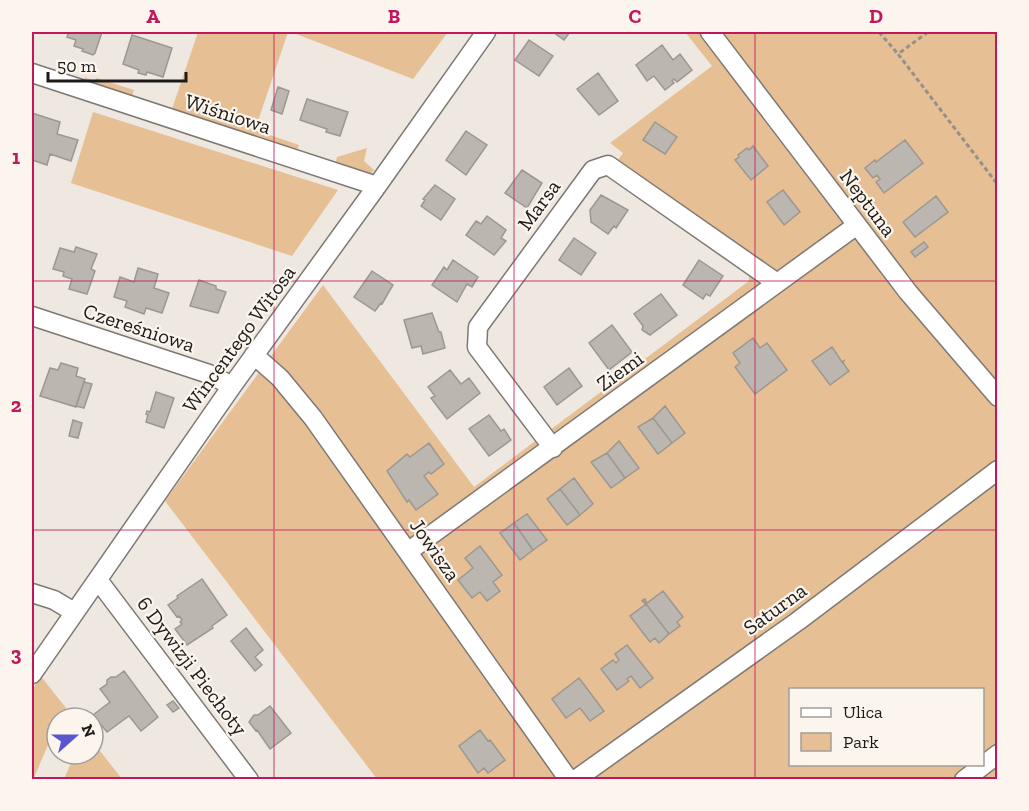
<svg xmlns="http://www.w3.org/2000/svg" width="1029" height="811" font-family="'Zilla Slab',serif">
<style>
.green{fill:#e6bf94;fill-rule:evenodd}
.building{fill:#bbb6af;stroke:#9c9791;stroke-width:1.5}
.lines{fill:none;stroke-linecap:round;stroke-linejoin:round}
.street-casing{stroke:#7e7873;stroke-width:21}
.path{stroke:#94908b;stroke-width:3;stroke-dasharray:4.5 3;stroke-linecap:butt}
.street{stroke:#fff;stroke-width:18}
.grid{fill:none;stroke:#c2185b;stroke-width:1.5;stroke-opacity:0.55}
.labels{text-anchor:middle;stroke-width:4.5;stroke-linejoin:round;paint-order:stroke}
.street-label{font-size:21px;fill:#1d1b19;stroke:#fbf5ee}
.neatline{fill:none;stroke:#c2185b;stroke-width:2}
.grid-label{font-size:20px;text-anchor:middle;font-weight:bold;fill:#c2185b}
</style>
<rect width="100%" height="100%" fill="#eee8e1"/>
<path class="green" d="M198,32H288L255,130L299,145L296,153L172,109Z
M291,32H448L413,79Z
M685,32H997V779H377L165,501L323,285L474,487L749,281V269L607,175L623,153L610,143L712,66ZM790,690H982V764H790Z
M84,77L95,81L96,78L134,90L131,99L88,85Z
M93,112L338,190L292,256L71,183Z
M367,148L364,161L374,170L368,177L335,165L337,157Z
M39,674L74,718H71L64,710L60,718H57V724L33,780L32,779V693Z
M93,742L122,779H64L75,754H93Z"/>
<path class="building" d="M69,32H102L95,53L93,55L82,51L83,49L74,46L76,40L67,37Z
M553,32H570L564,40Z
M132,35L172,48L163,77L147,72L146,75L138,73L139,70L123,64Z
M529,40L553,56L539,76L515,60Z
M662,45L673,60L680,54L692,70L677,82L674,79L672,81L674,83L665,90L654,76L647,81L636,65Z
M598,73L618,101L599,115L577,89Z
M278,87L289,91L282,114L271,110Z
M307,99L348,112L340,136L326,132L327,129L300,120Z
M32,113L60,122L57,134L78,140L71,161L50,154L47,165L32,160Z
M655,122L677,137L665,154L643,140Z
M466,131L487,145L466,175L446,160Z
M905,140L923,163L884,193L876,182L880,179L877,175L873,178L865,168L875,160L876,162Z
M753,146L768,166L751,180L735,160L739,157L738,155L747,148L749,150Z
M522,170L542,183L527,208L505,193Z
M435,185L455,199L441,220L421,206L425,200L423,199Z
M783,190L800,212L784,225L767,202Z
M601,195L628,210L616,228L614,226L608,234L591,222L590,210Z
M936,196L948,212L915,237L903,222Z
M487,216L506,230L501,238L506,241L494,255L466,235L476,221L481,224Z
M574,238L596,253L581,275L559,260Z
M924,242L928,247L915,257L911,252Z
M76,247L97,254L91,269L95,271L87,294L69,289L72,279L63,276L64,272L53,269L60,248L74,252Z
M453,260L478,277L472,287L467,284L457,302L432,285L444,267L447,270Z
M699,260L723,276L710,296L706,294L703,299L683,285Z
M138,268L158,274L154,288L169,293L162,313L146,308L144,314L125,307L127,301L114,297L120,277L134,282Z
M372,271L393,285L382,304L381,303L375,311L354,297Z
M199,280L216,286V289L226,292L218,313L190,306Z
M661,294L677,315L650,335L642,330L643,326L634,314Z
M432,313L439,332H441L445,348L423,354L421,346L412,348L404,320Z
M612,325L632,352L609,370L589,343Z
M753,338L760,348L767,343L787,370L755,394L735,367L740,363L733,353Z
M832,347L842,362L844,361L843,363L849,371L830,385L812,361Z
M61,363L78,368L76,376L85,379L76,407L40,396L50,368L58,370Z
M569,368L582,386L557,405L544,387Z
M450,370L461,384L469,378L480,393L447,419L431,398L435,396L428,387Z
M84,382L92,384L84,408L76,406Z
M156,392L174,398L164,428L146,422L148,415L146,414L147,411L150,412Z
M665,406L685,433L672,443L653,418Z
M489,415L501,431L504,429L511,440L489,456L469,429Z
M653,418L672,443L658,454L638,427Z
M73,420L82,423L78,438L69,436Z
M619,441L639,468L625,478L607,453Z
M429,443L444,464L431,474L429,472L424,476L438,494L416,510L409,500L407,502L387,471L407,454L410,457Z
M607,453L625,478L611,488L591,462Z
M574,478L593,504L580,515L560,489Z
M560,489L580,515L567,525L547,499Z
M527,514L547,540L533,550L514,523Z
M514,523L533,550L520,560L500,533Z
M480,546L502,575L493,582L500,591L487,601L480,592L472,598L458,580L473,568L465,558Z
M202,579L227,615L212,626L213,628L187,645L175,629L182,624L180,622L182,620L179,616L177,617L168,605L178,598L177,596Z
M663,591L683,617L677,622L680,626L669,634L643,600L645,599L647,603Z
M643,600L669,634L659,643L655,638L650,642L630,616L646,604L642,601Z
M246,628L263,650L255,657L262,665L255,671L231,641Z
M627,645L653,678L640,688L631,676L627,679L629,681L617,690L601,669L613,660L616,663L619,660L615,654Z
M124,671L158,717L141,731L129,716L107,732L93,715L110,702L100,689L107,684V680L111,677H116Z
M579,678L604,711L590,721L580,708L566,718L552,699Z
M173,701L179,708L173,712L167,705Z
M270,706L291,733L270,749L257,730L256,731L249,722L254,715H258Z
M480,730L488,741L490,740L505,760L488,773L484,768L478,773L459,746Z"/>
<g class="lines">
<g class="street-casing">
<path id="street" d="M710,32L908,292L998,397
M32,73L377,186
M32,316L209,374L232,386
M254,355L280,378L313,418L569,780
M553,448L477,347L478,327L593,170L608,165L777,283
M409,551L857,225
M98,580L249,780
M32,593L54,600L74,612
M32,674L232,386L377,186L486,32
M575,780L798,621L998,470
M964,780L998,754"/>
</g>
<path class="path" d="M879,32L898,54
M928,32L898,54L998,185"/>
<use href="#street" class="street"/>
</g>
<path class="grid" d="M274,32V780M514,32V780M755,32V780M32,281H998M32,530H998"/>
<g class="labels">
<g class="street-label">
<text transform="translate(228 114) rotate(18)" y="7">Wiśniowa</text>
<text transform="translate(868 203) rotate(53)" y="7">Neptuna</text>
<text transform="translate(539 205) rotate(-54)" y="7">Marsa</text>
<text transform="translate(139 328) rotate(18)" y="7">Czereśniowa</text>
<text transform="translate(239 339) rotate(-54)" y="7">Wincentego Witosa</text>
<text transform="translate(620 371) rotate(-36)" y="7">Ziemi</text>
<text transform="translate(435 550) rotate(55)" y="7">Jowisza</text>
<text transform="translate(775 609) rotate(-36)" y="7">Saturna</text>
<text transform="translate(192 666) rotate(53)" y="7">6 Dywizji Piechoty</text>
</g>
</g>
<rect width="1029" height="811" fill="none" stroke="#fbf5ee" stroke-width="66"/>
<rect x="789" y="688" width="195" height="78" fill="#fbf5ee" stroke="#a29e99" stroke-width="1.5"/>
<rect x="801" y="708" width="30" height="9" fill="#ffffff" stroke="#a29e99" stroke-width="1.5"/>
<text x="843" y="718" font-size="18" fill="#1d1b19">Ulica</text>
<rect x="801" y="733" width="30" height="18" fill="#e6bf94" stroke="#a29e99" stroke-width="1.5"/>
<text x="843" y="748" font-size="18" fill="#1d1b19">Park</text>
<g transform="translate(75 736) rotate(69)"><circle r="28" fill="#fbf5ee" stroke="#a29e99" stroke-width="1.5"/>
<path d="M0-4.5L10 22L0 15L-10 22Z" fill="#5956ce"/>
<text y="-9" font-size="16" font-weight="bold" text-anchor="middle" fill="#1d1b19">N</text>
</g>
<path d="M48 72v9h138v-9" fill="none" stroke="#1d1b19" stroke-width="3"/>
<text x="57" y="72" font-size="18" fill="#1d1b19" stroke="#fbf5ee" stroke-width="4.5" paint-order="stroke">50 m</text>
<rect x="33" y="33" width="963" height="745" class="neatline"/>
<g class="grid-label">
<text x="153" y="23">A</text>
<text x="394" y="23">B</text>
<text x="635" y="23">C</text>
<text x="876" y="23">D</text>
<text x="16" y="164">1</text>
<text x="16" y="412">2</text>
<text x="16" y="661">3</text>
</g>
</svg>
